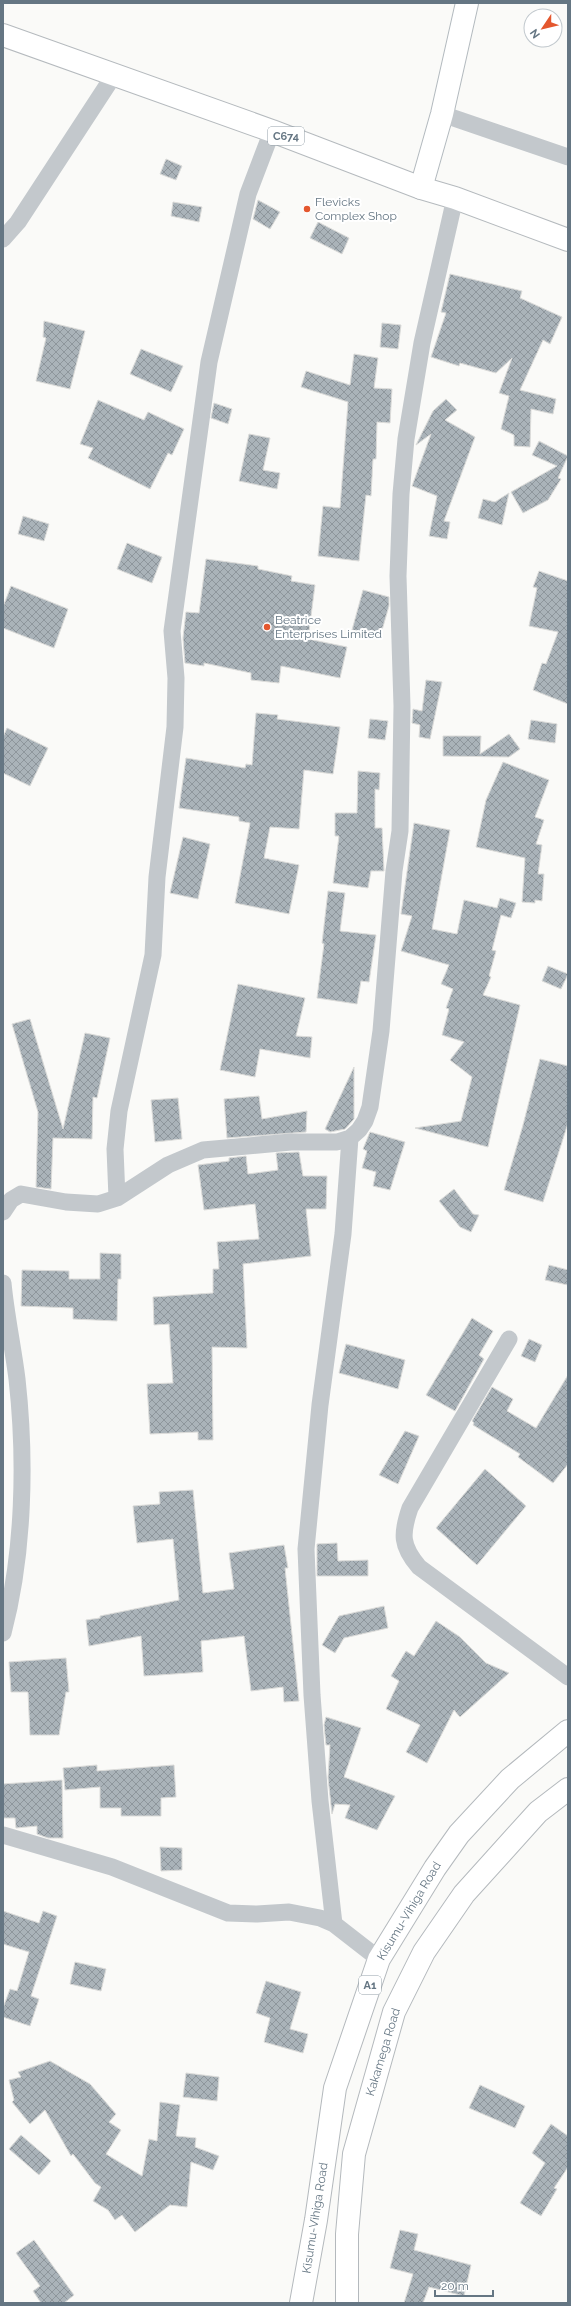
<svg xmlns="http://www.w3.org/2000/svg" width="571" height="2306" font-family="Raleway,sans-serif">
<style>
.building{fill:url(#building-cross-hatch);stroke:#dcdcda}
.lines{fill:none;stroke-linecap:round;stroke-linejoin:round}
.secondary-casing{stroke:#b3babf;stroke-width:24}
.primary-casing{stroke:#b5babe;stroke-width:24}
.highway-casing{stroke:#b4b9bd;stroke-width:24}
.street{stroke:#c3c8cc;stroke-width:17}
.secondary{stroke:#fff;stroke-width:22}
.primary{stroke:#fff;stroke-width:22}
.highway{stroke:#fff;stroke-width:22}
.poi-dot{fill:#e4572e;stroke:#fff;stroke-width:1.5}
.labels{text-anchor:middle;stroke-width:4;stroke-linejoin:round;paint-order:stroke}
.shield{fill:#fff;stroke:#939fa8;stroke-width:1}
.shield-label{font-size:11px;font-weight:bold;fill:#657683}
.poi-label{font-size:12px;fill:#657683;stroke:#fff;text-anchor:start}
.street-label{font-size:12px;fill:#657683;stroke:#fff}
</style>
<defs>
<pattern id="building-cross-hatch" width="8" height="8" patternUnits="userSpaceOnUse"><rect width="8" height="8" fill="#aab3b9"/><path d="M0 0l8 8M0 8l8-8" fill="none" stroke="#8e969c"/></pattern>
</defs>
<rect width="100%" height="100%" fill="#fafaf8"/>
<path class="building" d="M166,159L182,166L176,180L160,174Z
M258,200L280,212L270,229L253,219Z
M173,202L202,207L199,222L171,216Z
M318,222L349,238L342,254L310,238Z
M450,274L522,291L520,298L562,317L550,344L543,340L520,390L556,399L553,414L531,409L530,447L514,446V435L501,429L509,396L499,393L512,358L496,373L460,363L459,366L431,357L446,313L441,312Z
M44,321L85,331L70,389L36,381L46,338L43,337Z
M382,323L401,325L398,349L380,347Z
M141,349L183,366L171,392L130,374Z
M354,354L378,358L374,388L392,389L390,423L377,422L376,459H373L371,496L366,495L359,561L318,556L323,506L340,508L348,402L301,387L306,371L350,385Z
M446,399L457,410L445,420L475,437L444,521L450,522L447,539L429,536L437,496L412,486L431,434L416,445L433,411Z
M98,400L144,420L148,412L184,429L172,455L168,453L150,489L88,458L93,448L80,444Z
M214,403L232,409L228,424L211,418Z
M249,434L270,438L263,470L280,473L277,489L239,481Z
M539,441L568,456L558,478L561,479L548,500L523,513L511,492L557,466L532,455Z
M509,493L502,525L478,518L483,499L495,502Z
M23,516L49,524L44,541L18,534Z
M127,543L162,557L152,583L117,569Z
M206,559L258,566V569L292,576L291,581L315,585L308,639L347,647L340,678L281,666L279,683L251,680V673L204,663V666L185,663L183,638L186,612L199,613Z
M539,571L568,581V704L533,690L542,663L546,664L558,632L529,626L537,588L533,587Z
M11,586L68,609L54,648L3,628V607Z
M363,590L389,597V606L380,637L352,630Z
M426,680L442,682L430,739L419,737L420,725L412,723L413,709L422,711Z
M256,713L278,715L277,719L340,727L333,774L304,770L299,829L270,827L264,858L299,865L289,914L235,903L250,823L239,821V817L179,808L186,758L245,768L246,764L252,765Z
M370,719L388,721L385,740L368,738Z
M531,720L557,724L555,743L528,739Z
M7,728L48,748L30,786L3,773V737Z
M509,734L520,749L509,757L443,756V736H481L480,754Z
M503,762L549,780L535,817L544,820L536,844L542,845L538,874H544L542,901L535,900V903L522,902L525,858L476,847L486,800Z
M358,771L380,773L379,790L375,789V828H382L384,871H371L368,888L333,883L339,836H335V813H357Z
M414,823L450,830L432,929L457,934L464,900L497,908L500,898L516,903L511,918L501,915L492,950L496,951L489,976L491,977L483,995L520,1005L488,1147L415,1128L461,1121L472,1077L450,1060L464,1042L442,1035L449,1009L446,1008L453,989L441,984L449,965L401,951L412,916L401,914Z
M183,837L210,844L198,899L170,893Z
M328,891L345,893L340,931L376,935L369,982L361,981L357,1004L317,998L324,944L322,943Z
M548,966L568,974L561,989L542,981Z
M238,984L305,998L296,1036L312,1037L310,1058L260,1049L255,1077L220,1070Z
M30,1019L63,1129L85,1033L110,1038L97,1098L93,1097L92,1139L53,1138L51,1189L36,1187L38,1112L12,1024Z
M540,1059L568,1066V1123L543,1202L504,1190L523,1125Z
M354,1067V1119L345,1129L330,1132L325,1129Z
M259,1096L262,1119L307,1111L306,1132L227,1138L224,1099Z
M178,1098L182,1139L155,1142L151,1100Z
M370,1132L405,1142L390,1190L373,1186L376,1172L362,1168L367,1151L363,1149Z
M299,1152L303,1176H327L326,1209H306L311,1256L243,1264L247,1348L212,1347L213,1440H198V1432L150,1434L147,1384L173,1383L169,1324L154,1325L153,1297L213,1293V1269H219L217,1242L259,1239L255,1204L204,1210L198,1165L229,1161V1158L246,1156L248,1174L278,1170L276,1153Z
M454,1189L473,1214L479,1215L471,1232L460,1227L439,1201Z
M100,1253L121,1254V1279H118L117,1321L73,1319V1308L21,1306L22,1270L69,1271V1279H100Z
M549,1265L568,1270V1285L545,1280Z
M472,1318L493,1331L479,1355L484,1359L455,1411L426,1395Z
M529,1339L542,1345L535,1362L521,1356Z
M346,1344L405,1360L398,1389L339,1373Z
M568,1375V1464L553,1483L518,1457L520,1454L473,1425L474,1423L472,1421L492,1387L513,1399L507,1411L536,1428Z
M405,1431L419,1436L398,1484L379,1475Z
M485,1469L526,1506L477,1565L436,1528Z
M193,1490L203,1593L234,1589L229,1553L284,1545L288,1568H285L299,1701L284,1702L283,1687L251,1691L244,1636L201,1641L203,1672L144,1676L141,1636L89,1646L86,1620L100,1618V1616L179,1600L173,1539L137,1543L133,1506L160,1504L159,1492Z
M337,1543L338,1561L368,1560V1576H317V1544Z
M384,1606L388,1628L344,1638L335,1653L322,1645L339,1616Z
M436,1621L460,1637L486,1663L509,1673L460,1717L454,1710L427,1763L406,1752L420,1725L386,1709L399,1681L391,1676L406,1651L414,1656Z
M66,1658L69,1692H66L59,1735H30L28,1692H11L9,1662Z
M326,1717L361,1728L344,1777L395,1796L377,1830L345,1818L350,1805L335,1804L332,1814L328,1778L330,1745H326L324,1725Z
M97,1765V1771L174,1765L176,1797L161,1798V1816H121V1808H100V1787L65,1790L63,1768Z
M62,1780L63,1838H48L37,1834V1826L16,1828L15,1818H3V1784Z
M160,1847L182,1848V1870L161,1871Z
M3,1911L39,1923L43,1911L57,1916L31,1996L39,1999L30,2026L3,2017V2008L10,1989L17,1991L29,1952L3,1944Z
M75,1962L106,1969L101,1991L70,1984Z
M266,1981L301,1992L290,2029L308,2034L303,2053L264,2042L270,2018L256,2013Z
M50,2061L90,2084L116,2114L109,2122L121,2130L106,2154L142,2176L149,2139L157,2141L160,2102L180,2105L176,2136L196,2138L195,2147L219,2156L213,2170L191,2162L187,2207L170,2205L135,2232L122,2215L115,2220L108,2210L93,2201L101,2187L95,2183L73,2154L71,2156L45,2110L30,2124L12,2102L14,2100L9,2080L21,2077L18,2072Z
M186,2073L219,2077L217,2101L183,2097Z
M480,2085L525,2106L515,2128L469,2108Z
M551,2124L568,2136V2167L554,2188L557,2189L541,2216L520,2203L545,2163L532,2153Z
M21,2135L51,2161L39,2175L9,2149Z
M400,2230L418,2234L414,2250L471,2265L464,2296L429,2287L423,2303H404L413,2274L390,2268Z
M34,2240L74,2295L64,2303H41L33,2291L40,2286L16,2253Z"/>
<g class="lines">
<g class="secondary-casing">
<path id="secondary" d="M421,188L442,114L467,3"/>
</g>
<g class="primary-casing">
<path id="primary" d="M3,35L272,131L421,188L455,198L568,240"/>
</g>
<g class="highway-casing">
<path id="highway" d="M301,2303L316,2220L335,2088L379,1959L435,1868L459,1834L510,1779L568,1731
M347,2303V2234L354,2154L394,2012L424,1952L464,1894L538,1812L568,1789"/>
</g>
<path class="street" d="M442,114L568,157
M3,239L18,222L114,75
M117,1198L115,1149L119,1111L153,955L157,877L175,727L176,678L172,631L209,362L248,194L272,131
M3,1212L11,1200L21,1194L66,1202L98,1204L117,1198L168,1165L203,1150L291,1142H337L350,1138L359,1130L365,1121L370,1107L381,1031L394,871L400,831L402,706L398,576L401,494L406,439L422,343L455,198
M3,1283C6,1315 13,1347 17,1379C26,1460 24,1554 3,1633
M509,1339L410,1508C401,1534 401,1546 419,1567L568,1677
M3,1835L112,1867L228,1913L257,1914L289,1912L320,1918L334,1924L379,1959
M334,1924L320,1801L312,1695L306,1549L320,1405L343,1234L350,1138"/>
<use href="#secondary" class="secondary"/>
<use href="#primary" class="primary"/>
<use href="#highway" class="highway"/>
</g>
<g class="poi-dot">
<circle cx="307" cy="209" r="4"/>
<circle cx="267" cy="627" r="4"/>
</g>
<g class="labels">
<g class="shield">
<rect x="268" y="127" width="36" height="18" rx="3"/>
<rect x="359" y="1976" width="22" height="18" rx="3"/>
</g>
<g class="shield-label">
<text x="286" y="140">C674</text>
<text x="370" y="1989">A1</text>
</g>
<g class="poi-label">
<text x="315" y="206">Flevicks<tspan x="315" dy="14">Complex Shop</tspan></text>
<text x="275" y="624">Beatrice<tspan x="275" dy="14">Enterprises Limited</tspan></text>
</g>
<g class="street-label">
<text transform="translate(409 1911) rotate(-59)" y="4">Kisumu-Vihiga Road</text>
<text transform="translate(383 2052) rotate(-73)" y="4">Kakamega Road</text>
<text transform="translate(315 2218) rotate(-81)" y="4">Kisumu-Vihiga Road</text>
</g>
</g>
<rect width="571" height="2306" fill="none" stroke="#657683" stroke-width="8"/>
<g transform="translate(543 28) rotate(235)"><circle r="19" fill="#ffffff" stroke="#c1c8cd"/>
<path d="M0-3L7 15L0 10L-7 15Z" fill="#e4572e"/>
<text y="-6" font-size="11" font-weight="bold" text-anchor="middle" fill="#657683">N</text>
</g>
<path d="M435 2290v6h58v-6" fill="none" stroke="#657683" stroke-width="2"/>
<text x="441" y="2290" font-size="12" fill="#657683" stroke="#ffffff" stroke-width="3" paint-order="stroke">20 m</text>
</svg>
